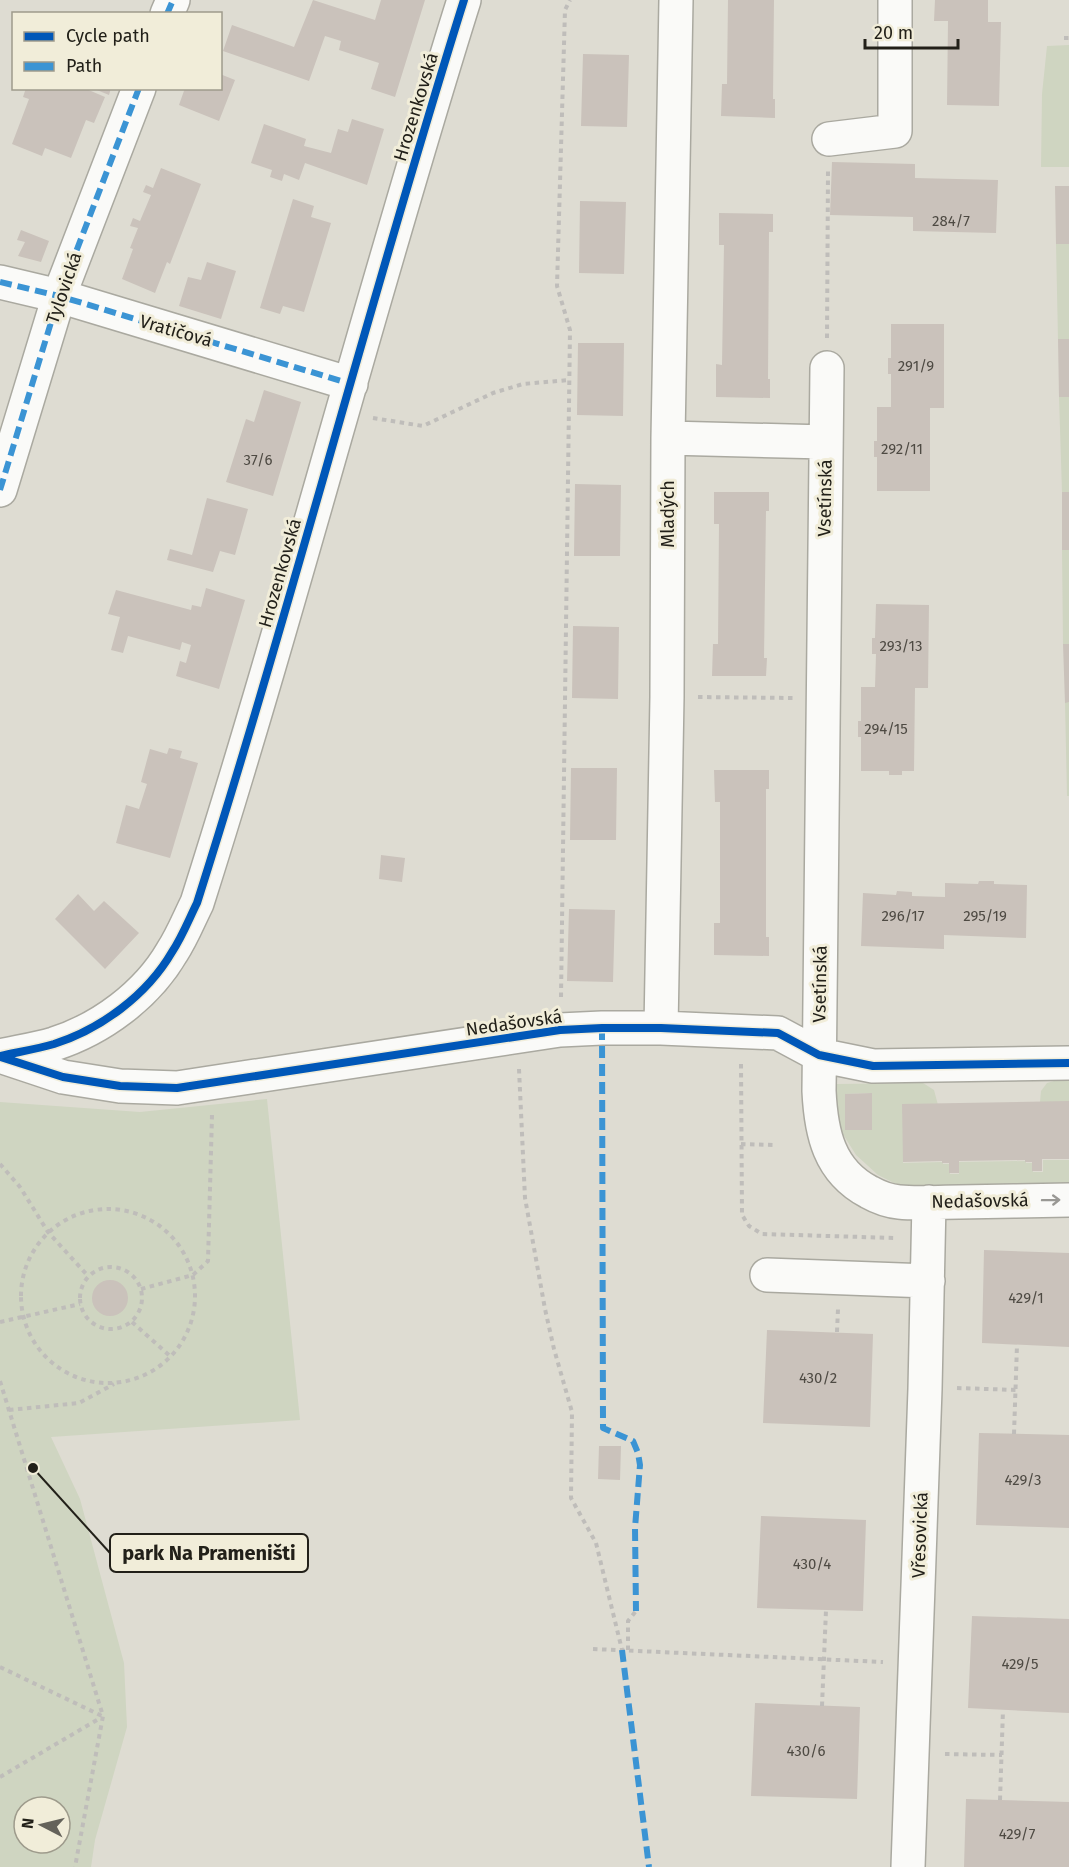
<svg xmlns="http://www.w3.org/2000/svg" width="1069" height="1867" font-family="'Fira Sans',sans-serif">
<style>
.green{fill:#cfd5c1;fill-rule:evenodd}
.building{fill:#cac2bb}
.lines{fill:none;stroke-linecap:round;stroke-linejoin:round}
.minor-casing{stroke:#aaa9a0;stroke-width:36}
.path{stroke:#bfbdba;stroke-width:4;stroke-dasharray:4.5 4.5;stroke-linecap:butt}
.minor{stroke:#fafaf8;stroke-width:33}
.quiet{stroke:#3b94d4;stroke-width:6;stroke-dasharray:12 6;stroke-linecap:butt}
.cycleway-casing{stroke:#f1edd9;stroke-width:11}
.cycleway{stroke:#0057b8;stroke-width:8}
.oneway{stroke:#999894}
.labels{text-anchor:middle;stroke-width:6;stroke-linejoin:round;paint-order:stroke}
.number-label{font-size:15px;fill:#4e4a43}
.street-label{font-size:18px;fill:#222019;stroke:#f1edd9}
.leader{fill:none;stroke:#222019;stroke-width:2}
.callout-dot{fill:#222019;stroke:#f1edd9;stroke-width:2}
.callout{fill:#f1edd9;stroke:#222019;stroke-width:2}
.callout-label{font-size:20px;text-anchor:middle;font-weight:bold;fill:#222019}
</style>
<rect width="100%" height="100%" fill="#dedcd2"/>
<path class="green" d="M1069,45V167H1041L1042,94L1047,46Z
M1056,244H1069V339H1058Z
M1059,397H1069V492H1062Z
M1062,550H1069V644H1063Z
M1065,702H1069V796H1067Z
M1054,1081H1069V1102H1040L1041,1091L1047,1083Z
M923,1083L934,1090L938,1105L903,1106V1163L943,1162V1164H950V1174H959V1162L1026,1161V1163H1033V1172H1043V1160H1069V1186L904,1188L878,1175L856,1155L841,1131L835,1088L837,1084ZM872,1093V1130H845V1094Z
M267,1099L300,1420L51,1437L80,1499L124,1663L127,1727L95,1840L91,1867H0V1102L140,1112ZM24,1807H60V1843H24Z"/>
<path class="building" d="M313,0L375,20L381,0H425L395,97L371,89L379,63L339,50L341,41L325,36L309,81L223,51L232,25L294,47Z
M728,0H774L773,99H775V118L721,116L722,84H727Z
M935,0H988V22H1001L999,106L947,105L948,21H934Z
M583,54L629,55L627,127L581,126Z
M220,74L235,80L219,121L179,105L185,88H220Z
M26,88H84L105,97L94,123L86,120L71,158L45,148L42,156L12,144L29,99L23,97Z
M92,88H111L109,95Z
M352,119L384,129L367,185L305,163L299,180L284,174L282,181L270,177L272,170L251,163L264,124L306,139L304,146L331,153L338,129L348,132Z
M832,162L915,164V178L998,180L996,233L913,231V217L830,215Z
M161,168L201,184L170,264L167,262L155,293L122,279L133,249L130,248L138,228L130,226L133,218L140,221L151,195L143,192L146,185L153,188Z
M1055,186H1069V244H1056Z
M293,199L314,206L311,217L331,223L304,312L283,306L280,314L260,308Z
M580,201L626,202L624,274L579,273Z
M719,213L773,214V232H769L768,379H770V398L716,397V364L722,365L724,245H719Z
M21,230L49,241L41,262L18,256L25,242L17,240Z
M207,262L236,271L221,319L179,306L188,277L201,280Z
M891,324H944V408H930V491H877V457H874V441H877V407H891V374H888V358H891Z
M1058,339H1069V397H1059Z
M578,343H624L623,416L577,415Z
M264,390L301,402L273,496L226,482L246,419L254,422Z
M575,484L621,485L620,556H574Z
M714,492H769V511H766L764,658H767L766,676H712L713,644H718L719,524H714Z
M1062,492H1069V550H1062Z
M207,498L248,509L235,555L220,551L213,572L167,560L170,549L192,555Z
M206,588L245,600L219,689L176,676L180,661L186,663L191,645L182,642L180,650L128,636L123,653L111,650L120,617L108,614L116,590L191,610L192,605L201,607Z
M876,604L929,605L928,688H915L914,771H902V775H889V771H861V737H858V721H861V687H875L876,654H872V638H875Z
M573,626L619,627L618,699L572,698Z
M1063,644H1069V702L1065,703Z
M169,748L182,751L180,758L198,763L170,858L116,843L126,805L139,809L147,784L141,782L150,749L167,754Z
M571,768H617L616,840H570Z
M714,770H769V789H766V937H769V956L714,955V923H720V802H715Z
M381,855L405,858L402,882L379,879Z
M979,881H994V884L1027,885L1026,938L944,935V949L861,946L863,893L896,895L897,891L912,892V896L945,897V883L978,884Z
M78,894L94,911L104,901L139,933L105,969L55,919Z
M569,909L615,910L613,982L567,981Z
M872,1093V1130H845V1094Z
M1069,1101V1159H1042V1171H1032V1162H1025V1160L959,1161V1173H949V1163H942V1161L903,1162L902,1104Z
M984,1250L1069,1253V1347L982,1343Z
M92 1298a18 18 0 1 1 36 0a18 18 0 1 1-36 0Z
M767,1330L873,1334L870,1427L763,1423Z
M979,1433L1069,1435V1528L976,1525Z
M599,1446H621L620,1480L598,1479Z
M761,1516L866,1520L863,1611L757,1608Z
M972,1616L1069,1619V1713L968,1708Z
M755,1703L860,1707L857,1799L751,1796Z
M966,1799L1069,1802V1867H964Z"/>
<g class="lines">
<g class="minor-casing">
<path id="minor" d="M167,14L173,0
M829,139L895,131V0
M0,282L59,296L351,384
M827,368L819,1091C821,1133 829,1171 869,1192C878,1197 888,1201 899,1202C919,1204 939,1202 959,1202C996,1201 1032,1201 1069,1200
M668,438L826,442
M0,490L59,296L139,88
M661,1028L667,697L668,438L676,0
M0,1056C18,1052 37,1049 54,1044C101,1029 147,995 172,952C182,937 189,919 197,903C292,604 370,299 464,0
M0,1056L63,1077L120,1086L177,1088L560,1030L602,1028H661L778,1033L819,1055L873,1066L1069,1063
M767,1275L928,1281
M908,1867L925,1389L929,1202"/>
</g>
<path class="path" d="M1064,38H1069
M827,338L828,171
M373,418L423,426L493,393L523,384L569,380
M698,697L793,698
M561,997L570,330L557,286L565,10L570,0
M741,1064L742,1215L749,1226L762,1234L895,1238
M519,1069L525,1198L545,1309L554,1349L572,1412L571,1498L596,1543L622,1650
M741,1144L776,1145
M0,1164L20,1187L48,1232L88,1276
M21 1296a87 87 0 1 1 174 0a87 87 0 1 1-174 0Z
M80 1298a31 31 0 1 1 62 0a31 31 0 1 1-62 0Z
M141,1289L193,1275L208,1261L212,1115
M0,1322L80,1304
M132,1322L171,1357
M837,1332L838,1309
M0,1381L103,1716L75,1867
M957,1388L1016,1390
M9,1410L79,1403L114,1384
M1014,1434L1017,1345
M593,1649L883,1662
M628,1650V1621L636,1611
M0,1667L102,1716
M822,1706L826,1610
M945,1754L1002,1755
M0,1777L102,1717
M1000,1800L1003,1710"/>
<use href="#minor" class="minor"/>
<path class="quiet" d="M167,14L173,0
M0,282L59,296L351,384
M0,490L59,296L139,88
M602,1028L603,1428L633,1441L638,1453L640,1465L635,1528L636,1611
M622,1650L649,1867"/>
<g class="cycleway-casing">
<path id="cycleway" d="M0,1056C18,1052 37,1049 54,1044C101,1029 147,995 172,952C182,937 189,919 197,903C292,604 370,299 464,0
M1,1057L63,1077L120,1086L177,1088L560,1030L602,1028H661L778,1033L819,1055L873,1066L1069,1063"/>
</g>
<use href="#cycleway" class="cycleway"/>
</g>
<defs><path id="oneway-shaft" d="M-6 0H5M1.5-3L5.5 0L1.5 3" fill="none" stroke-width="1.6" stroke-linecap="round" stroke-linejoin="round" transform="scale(1.5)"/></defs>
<use class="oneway" href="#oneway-shaft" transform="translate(1051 1200) rotate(-1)"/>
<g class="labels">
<g class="number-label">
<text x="951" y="226">284/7</text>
<text x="916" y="371">291/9</text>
<text x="902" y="454">292/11</text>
<text x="258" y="465">37/6</text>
<text x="901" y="651">293/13</text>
<text x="886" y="734">294/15</text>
<text x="903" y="921">296/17</text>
<text x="985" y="921">295/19</text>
<text x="1026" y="1303">429/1</text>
<text x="818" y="1383">430/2</text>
<text x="1023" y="1485">429/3</text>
<text x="812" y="1569">430/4</text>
<text x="1020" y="1669">429/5</text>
<text x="806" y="1756">430/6</text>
<text x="1017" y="1839">429/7</text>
</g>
<g class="street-label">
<text transform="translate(416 107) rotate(-73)" y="6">Hrozenkovská</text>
<text transform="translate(64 288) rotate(-71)" y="6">Tylovická</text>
<text transform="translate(176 331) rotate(16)" y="6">Vratičová</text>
<text transform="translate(825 498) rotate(-89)" y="6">Vsetínská</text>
<text transform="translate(668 514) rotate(-90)" y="6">Mladých</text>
<text transform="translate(280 573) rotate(-74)" y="6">Hrozenkovská</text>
<text transform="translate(820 984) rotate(-89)" y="6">Vsetínská</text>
<text transform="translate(514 1023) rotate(-8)" y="6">Nedašovská</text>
<text transform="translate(980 1201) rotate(-1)" y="6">Nedašovská</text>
<text transform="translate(920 1535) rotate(-88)" y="6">Vřesovická</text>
</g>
</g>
<path class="leader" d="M33 1468L110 1553"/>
<circle class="callout-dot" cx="33" cy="1468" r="6"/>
<rect class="callout" x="110" y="1534" width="198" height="38" rx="6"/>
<g class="callout-label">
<text x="209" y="1560">park Na Prameništi</text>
</g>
<rect x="12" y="12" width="210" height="78" fill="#f1edd9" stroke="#9e9b8c" stroke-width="1.5"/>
<rect x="24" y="32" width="30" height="9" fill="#0057b8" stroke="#9e9b8c" stroke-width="1.5"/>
<text x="66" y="42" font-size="18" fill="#222019">Cycle path</text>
<rect x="24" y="62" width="30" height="9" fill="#3b94d4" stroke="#9e9b8c" stroke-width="1.5"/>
<text x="66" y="72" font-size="18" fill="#222019">Path</text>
<g transform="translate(42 1825) rotate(277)"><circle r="28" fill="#f1edd9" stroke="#9e9b8c" stroke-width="1.5"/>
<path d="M0-4.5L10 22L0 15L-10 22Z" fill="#64625a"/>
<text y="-9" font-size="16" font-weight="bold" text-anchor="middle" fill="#222019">N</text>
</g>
<path d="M865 39v9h93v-9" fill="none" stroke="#222019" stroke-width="3"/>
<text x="874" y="39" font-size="18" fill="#222019" stroke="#f1edd9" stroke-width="4.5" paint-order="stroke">20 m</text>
</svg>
